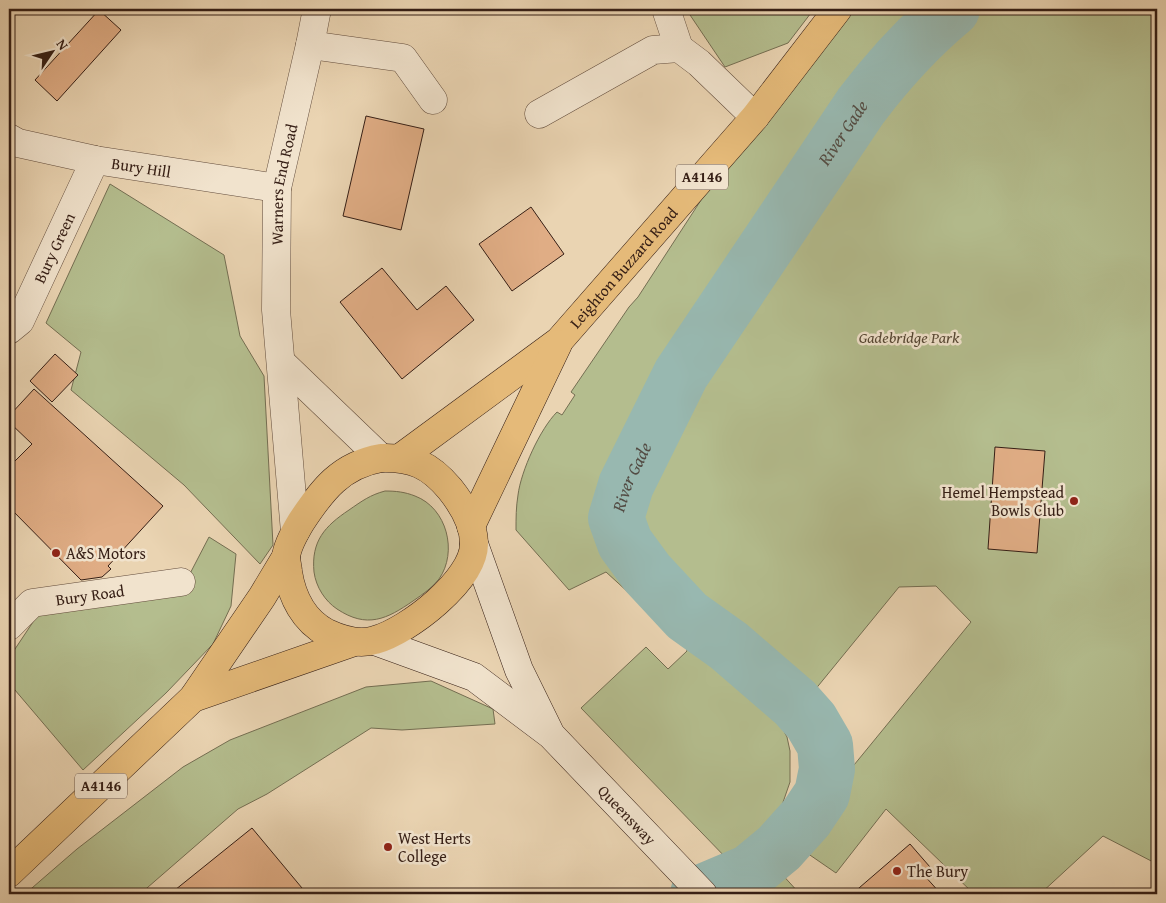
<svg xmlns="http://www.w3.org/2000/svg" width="1166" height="903" font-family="'Gentium Book Plus',serif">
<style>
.green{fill:#b4bd8e;stroke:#746e52}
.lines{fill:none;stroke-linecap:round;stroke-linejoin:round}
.river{stroke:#98b8b0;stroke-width:56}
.building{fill:#e0ad85;stroke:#351e15}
.minor-casing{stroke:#624c3c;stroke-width:29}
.tertiary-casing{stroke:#624c3c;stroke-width:29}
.secondary-casing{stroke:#351e15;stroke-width:29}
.primary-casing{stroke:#351e15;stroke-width:29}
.minor{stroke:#f1e3cd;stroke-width:28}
.tertiary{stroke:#f1e3cd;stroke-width:28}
.secondary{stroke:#f1e3cd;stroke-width:28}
.primary{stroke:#e5ba79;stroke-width:28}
.poi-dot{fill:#8f2418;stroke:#f1e3cd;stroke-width:2}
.labels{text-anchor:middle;stroke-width:5;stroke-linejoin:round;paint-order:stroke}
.shield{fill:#f1e3cd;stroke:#6d594c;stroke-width:1}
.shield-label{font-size:15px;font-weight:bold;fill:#351e15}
.street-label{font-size:16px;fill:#351e15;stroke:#f1e3cd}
.park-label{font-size:16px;font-style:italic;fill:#554633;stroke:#f1e3cd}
.poi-label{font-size:16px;fill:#351e15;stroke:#f1e3cd;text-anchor:start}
.water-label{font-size:18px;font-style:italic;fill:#534c44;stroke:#f1e3cd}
</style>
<rect width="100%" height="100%" fill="#ead4b2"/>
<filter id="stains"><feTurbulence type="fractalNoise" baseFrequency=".004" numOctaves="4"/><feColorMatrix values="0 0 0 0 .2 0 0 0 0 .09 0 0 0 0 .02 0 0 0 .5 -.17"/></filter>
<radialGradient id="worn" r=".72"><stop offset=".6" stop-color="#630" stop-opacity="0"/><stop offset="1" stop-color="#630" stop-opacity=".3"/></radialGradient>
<path class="green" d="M686,9H814L788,43L725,67Z
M838,9H1157V864L1103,836L1040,894H974L886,809L836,873L791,842L971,622L936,586L899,587L814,691L778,720L787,737L790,751V782L780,811L733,859L731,863L581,708L646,647L668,669L687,651L686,645L606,572L569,590L516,530C516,518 516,507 518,495C521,471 540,429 557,412L562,415L575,395L571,392L629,307L638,297L755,117Z
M110,184L224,255L240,336L264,376L273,545L260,564L184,485L71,390L81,352L46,323Z
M385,491C396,491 405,492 415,496C447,508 458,552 439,579C432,588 423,594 413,601C387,619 367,629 337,609C325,601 316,587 314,572C311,541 325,526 349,510C362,501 370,495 385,491Z
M209,537L236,554L231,606L213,644L166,693L83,770L9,683V658L39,613L182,589Z
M431,681L493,709L495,724L402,730L371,728L267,794L238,809L140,894H25L77,849L183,767L230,740L366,687Z
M768,859L800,894H760L747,881Z"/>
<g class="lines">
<path class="river" id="s1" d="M698,894L750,872L779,848L806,818L822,794L827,769L825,745L811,721L795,703L729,646L687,616L647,573L625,543L616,518L626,485L681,374L861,106C889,69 916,39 952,9"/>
</g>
<path class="building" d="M99,10L121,30L57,101L35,80Z
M366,116L424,129L401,230L343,216Z
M531,207L564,254L512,291L479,244Z
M382,268L417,310L446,286L474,320L402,379L340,302Z
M55,354L78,375L52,402L30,381Z
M34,389L163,506L108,566L111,569L102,577L81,580L9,507V467L32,444L9,422V416Z
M995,447L1045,451L1037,553L988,549Z
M252,828L307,894H170Z
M910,844L930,867L923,874L941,894H852Z"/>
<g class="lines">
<g class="minor-casing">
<g id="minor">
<path d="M666,9L679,48"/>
<path d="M310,45L403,58L433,100"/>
<path d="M539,114L653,50L679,48L699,63L755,117"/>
<path id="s2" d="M9,138L18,143L95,160L277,188"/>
<path id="s3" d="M9,330L20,321L95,160"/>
<path id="s4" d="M9,626L32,603L181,582"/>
</g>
</g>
<g class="tertiary-casing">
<g id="tertiary">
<path d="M281,362L381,458"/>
<path id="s5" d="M295,532L276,310L277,188L310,45L317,9"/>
</g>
</g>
<g class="secondary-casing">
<g id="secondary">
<path d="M474,544L519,670L549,731"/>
<path id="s6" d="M375,641L474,677L551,735L703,894"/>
</g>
</g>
<g class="primary-casing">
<g id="primary">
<path d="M381,458C412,457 430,465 450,489C462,504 474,523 474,544C474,580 408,631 375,640C359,645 342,640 327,633C304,621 292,597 288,572C288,567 286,562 286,557C287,546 295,532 301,522C322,490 341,465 381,458Z"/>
<path id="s7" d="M400,458L559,341L755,117L838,9"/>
<path d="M471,526L558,344"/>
<path d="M193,698L354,642"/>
<path d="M9,873L193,698L262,597L286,557"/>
</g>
</g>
<use href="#minor" class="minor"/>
<use href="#tertiary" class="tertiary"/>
<use href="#secondary" class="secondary"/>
<use href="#primary" class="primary"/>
</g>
<g class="poi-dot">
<circle cx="1074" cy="501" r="5"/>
<circle cx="56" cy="553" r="5"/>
<circle cx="388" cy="847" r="5"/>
<circle cx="897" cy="871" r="5"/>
</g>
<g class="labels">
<g class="shield">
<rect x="676" y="164.5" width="52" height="25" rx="4"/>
<rect x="75" y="773.5" width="52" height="25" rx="4"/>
</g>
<g class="shield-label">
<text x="702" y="182">A4146</text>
<text x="101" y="791">A4146</text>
</g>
<g class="street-label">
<text dy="6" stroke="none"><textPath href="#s2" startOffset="136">Bury Hill</textPath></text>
<text dy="6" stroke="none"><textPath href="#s5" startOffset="349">Warners End Road</textPath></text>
<text dy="6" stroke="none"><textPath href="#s3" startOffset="95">Bury Green</textPath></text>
<text dy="6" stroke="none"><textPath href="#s7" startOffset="295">Leighton Buzzard Road</textPath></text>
<text dy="6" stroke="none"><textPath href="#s4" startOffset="91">Bury Road</textPath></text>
<text dy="6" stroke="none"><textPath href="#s6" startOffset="312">Queensway</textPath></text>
</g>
<g class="park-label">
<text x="909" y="343">Gadebridge Park</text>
</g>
<g class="poi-label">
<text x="1064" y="498" text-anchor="end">Hemel Hempstead<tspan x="1064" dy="18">Bowls Club</tspan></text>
<text x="66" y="559">A&amp;S Motors</text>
<text x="398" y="844">West Herts<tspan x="398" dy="18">College</tspan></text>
<text x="907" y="877">The Bury</text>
</g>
<g class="water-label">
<text dy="6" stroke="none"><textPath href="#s1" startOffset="975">River Gade</textPath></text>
<text dy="6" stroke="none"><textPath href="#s1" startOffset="570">River Gade</textPath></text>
</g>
</g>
<rect width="1166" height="903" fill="none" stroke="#ead4b2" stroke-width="30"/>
<rect x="10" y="10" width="1146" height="883" fill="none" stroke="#351e15" stroke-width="2.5"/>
<rect x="15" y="15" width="1136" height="873" fill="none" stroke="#351e15"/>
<g transform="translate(52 52) rotate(55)" stroke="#f1e3cd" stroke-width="4" paint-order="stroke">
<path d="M0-4L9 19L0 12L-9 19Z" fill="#351e15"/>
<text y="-8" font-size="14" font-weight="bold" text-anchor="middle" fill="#351e15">N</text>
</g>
<rect width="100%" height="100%" filter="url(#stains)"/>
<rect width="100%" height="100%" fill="url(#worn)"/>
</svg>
